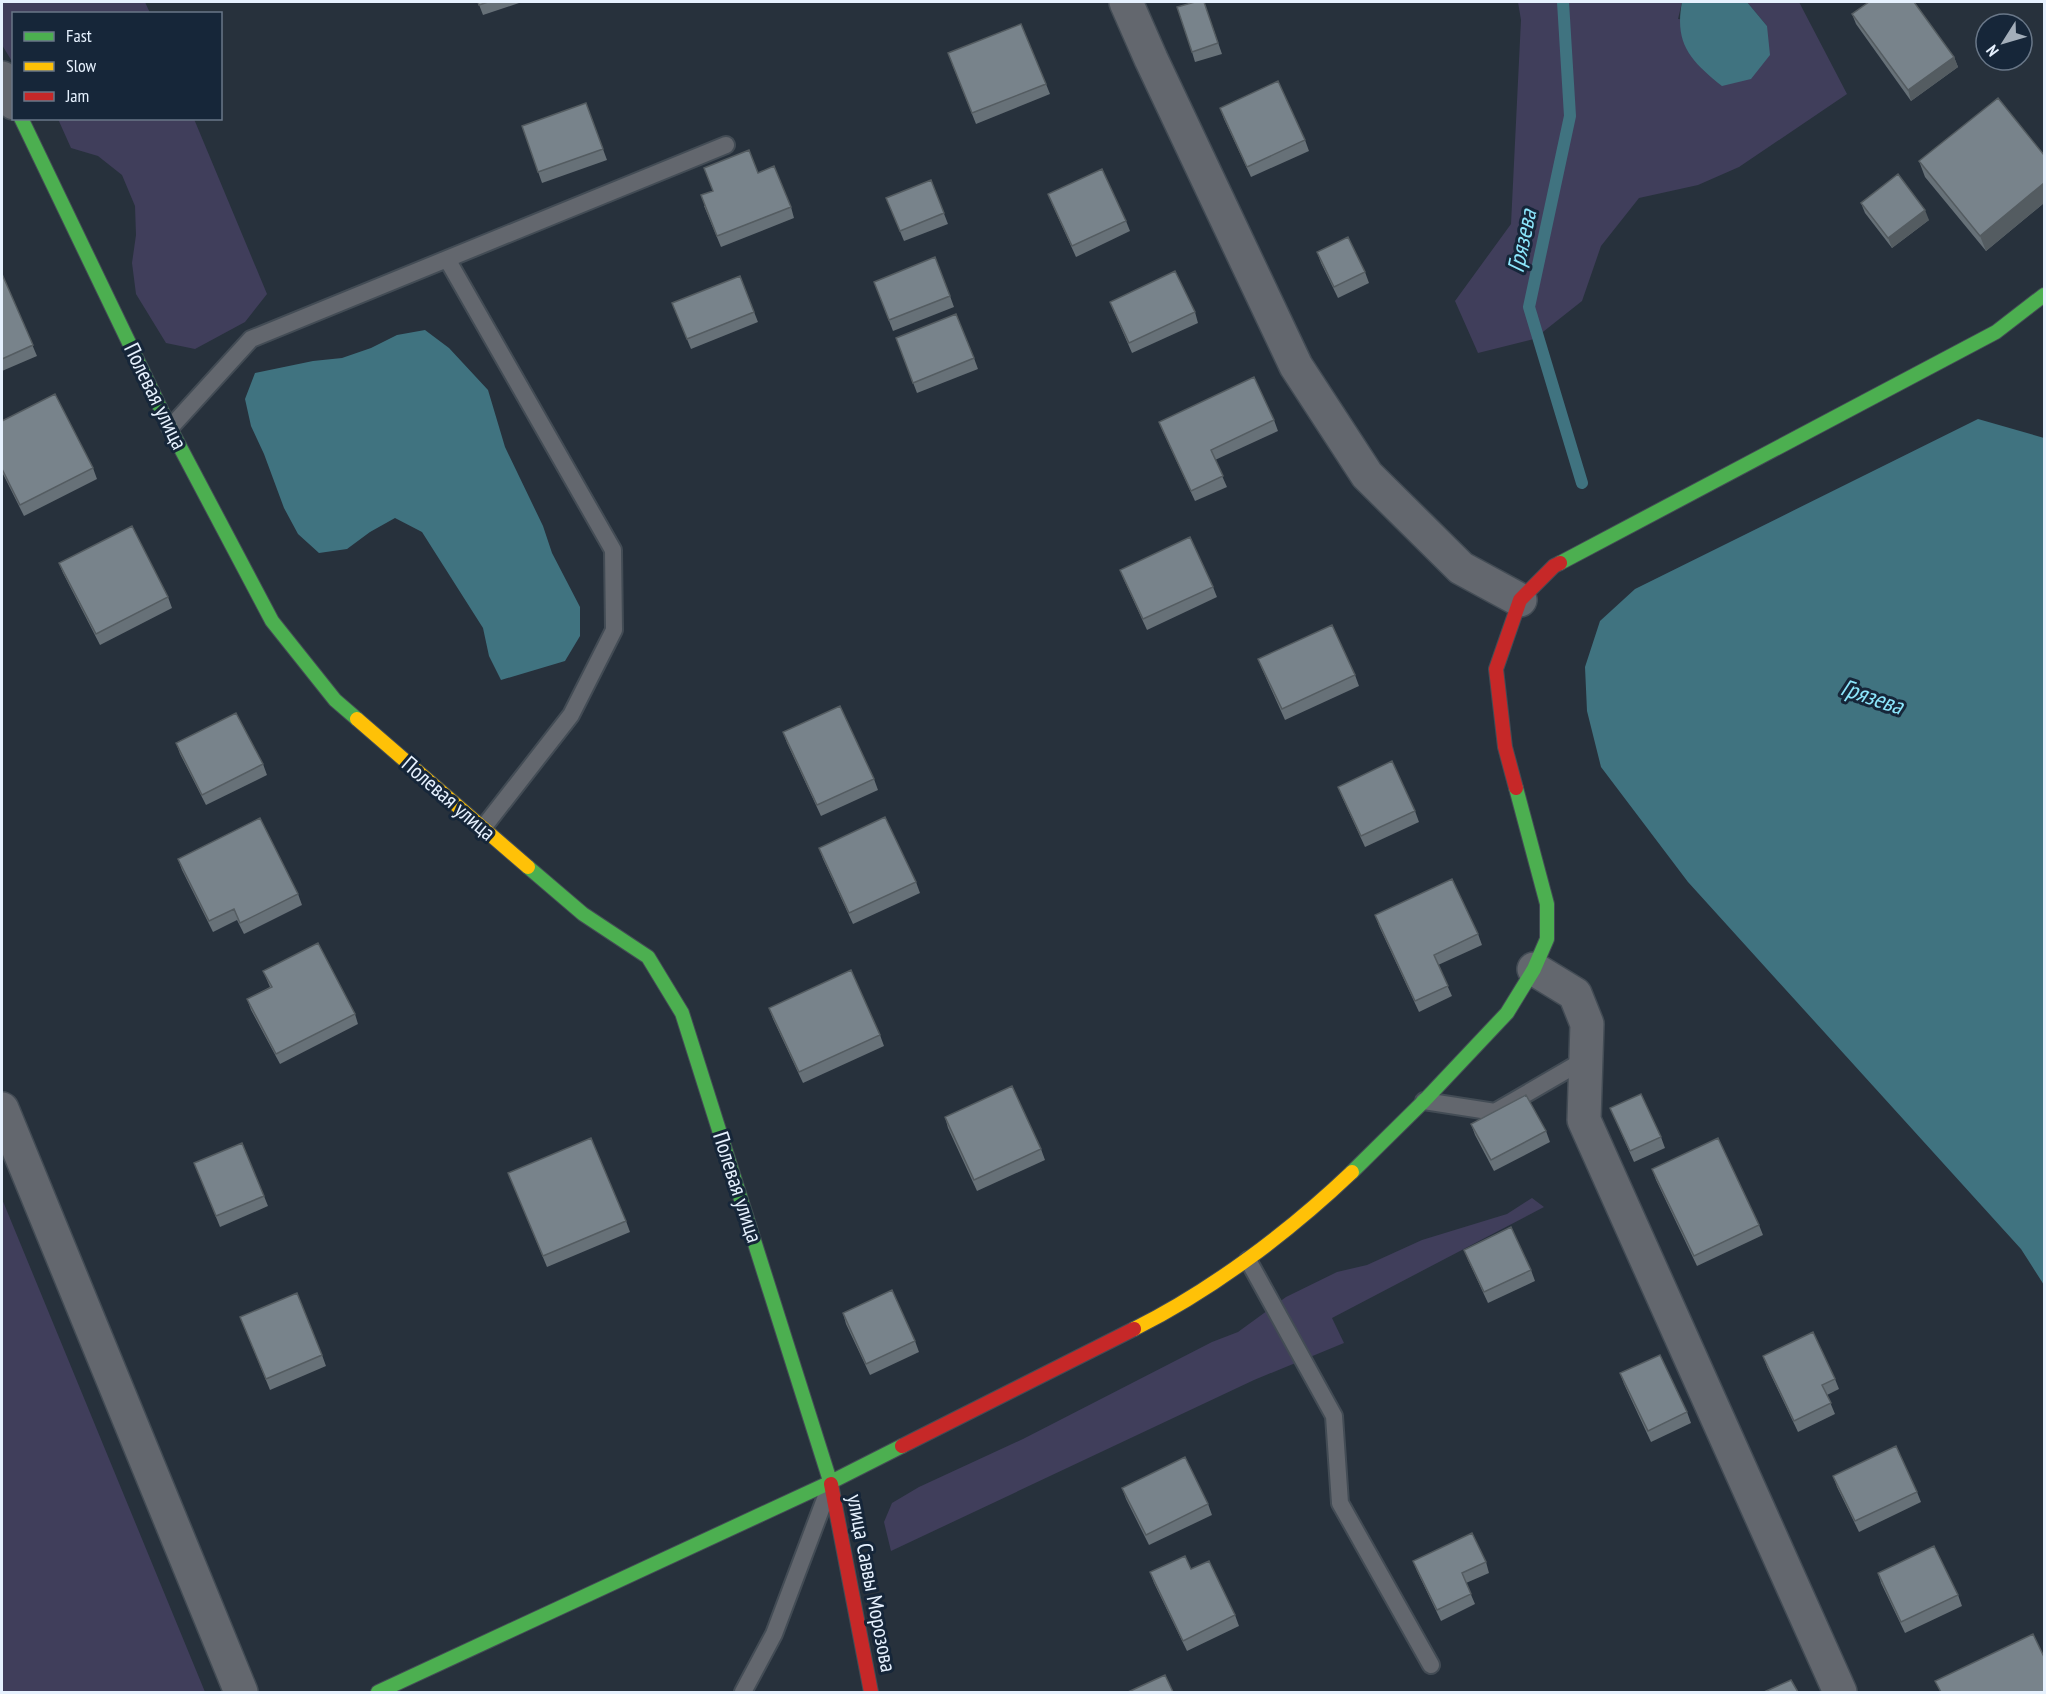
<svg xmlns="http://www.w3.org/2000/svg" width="2046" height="1694" font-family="'PT Sans Narrow',sans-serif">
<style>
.green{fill:#403e5b}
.water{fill:#407380}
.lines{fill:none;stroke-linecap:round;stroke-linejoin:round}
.stream{stroke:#407380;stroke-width:12}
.lane-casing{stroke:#434c55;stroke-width:20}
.street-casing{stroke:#434c55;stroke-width:36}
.fast-casing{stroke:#434c55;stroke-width:16}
.slow-casing{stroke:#434c55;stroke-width:16}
.jam-casing{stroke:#434c55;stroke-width:16}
.lane{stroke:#63676e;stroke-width:16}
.street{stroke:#63676e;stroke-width:33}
.fast{stroke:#4caf50;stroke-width:14}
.slow{stroke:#ffc107;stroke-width:14}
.jam{stroke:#c62828;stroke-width:14}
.wall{fill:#677178}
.shaded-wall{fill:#545c61}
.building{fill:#78838b;stroke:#545c61;stroke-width:1.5}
.labels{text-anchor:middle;stroke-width:6;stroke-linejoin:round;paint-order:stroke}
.street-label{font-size:22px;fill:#e6f1fe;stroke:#162639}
.water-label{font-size:24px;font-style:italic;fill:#8ce6fc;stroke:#162639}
</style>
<rect width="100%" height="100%" fill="#27313c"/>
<path class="green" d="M2,2H145L150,13L14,14L13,63L2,45Z
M1518,2H1682L1678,19L1767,26L1747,2H1799L1847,94L1739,167L1698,185L1639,198L1601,246L1582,301L1534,339L1478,353L1455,301L1511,224L1521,20Z
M58,119H194L267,294L245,322L195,349L166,343L136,294L132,263L136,235L135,206L122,175L98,156L71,148Z
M1532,1198L1544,1207L1332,1318L1344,1343L1254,1380L891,1551L884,1522L892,1503L919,1487L1023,1439L1212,1342L1238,1332L1286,1297L1337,1272L1367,1265L1422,1240L1507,1214Z
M2,1199L205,1692H2Z"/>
<path class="water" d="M1682,2H1747L1767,26L1770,55L1751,79L1722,86C1691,61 1674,44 1682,2Z
M425,330L449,348L488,390L505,447L543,526L552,553L580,607V636L565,661L501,680L489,656L483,628L422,532L395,518L370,532L347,549L319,553L298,534L284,508L264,454L251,426L245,399L255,373L313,361L342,358L371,348L397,335Z
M1978,419L2044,438V1285L2021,1249L1688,882L1601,767L1587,711L1585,667L1600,621L1635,589Z"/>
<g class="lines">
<path class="stream" d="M1563,2L1570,116L1529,307L1582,483"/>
<g class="lane-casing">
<path id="lane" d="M447,259L613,550L614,630L571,715L483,828
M170,428L251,339L726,145
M1424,1101L1495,1112L1586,1059
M1248,1260L1334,1416L1340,1503L1431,1665
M743,1692L774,1634L828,1491"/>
</g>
<g class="street-casing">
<path id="street" d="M1126,2L1151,59L1296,366L1367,475L1461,568L1520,600
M2,78L14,103
M1534,969L1575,994L1587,1024L1584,1120L1840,1692
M2,1109L241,1692"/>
</g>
<g class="fast-casing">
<path id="fast" d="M21,118L170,428L272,621L335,700L357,719
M1560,563L1996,332L2044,295
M528,867L583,914L648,957L682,1013L831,1484
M1352,1172L1424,1101L1507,1013L1534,969L1547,939V904L1516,788
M378,1692L831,1482L902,1446"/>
</g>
<g class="slow-casing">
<path id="slow" d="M357,719L528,867
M1134,1329C1212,1290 1289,1232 1352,1172"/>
</g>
<g class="jam-casing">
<path id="jam" d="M1516,788L1505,747L1496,669L1520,600L1554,566L1560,563
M902,1446L1134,1329
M831,1484L871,1692"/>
</g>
<use href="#lane" class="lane"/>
<use href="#street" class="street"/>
<use href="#fast" class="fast"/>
<use href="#slow" class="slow"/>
<use href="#jam" class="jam"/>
</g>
<path class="wall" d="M478,2H522L483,15Z
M1204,2L1222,54L1195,62L1192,52Z
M1852,14L1954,57L1958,67L1911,101L1856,24Z
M952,64L1046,84L1050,94L976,124Z
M586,103L607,160L542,183L522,126Z
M1220,108L1305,140L1309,151L1251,177L1224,119Z
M2044,155V203L1986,251L1925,177L1919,161Z
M758,173L791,207L794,218L721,247L704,206Z
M931,180L948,224L904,241L886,198Z
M1048,194L1126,221L1130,231L1076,257L1052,204Z
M1861,203L1929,220L1892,248L1865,213Z
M1317,252L1365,272L1369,283L1338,298L1321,263Z
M2,274L37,356L2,371Z
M740,276L758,322L691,349L672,303Z
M878,292L950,296L954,307L893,331Z
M1110,302L1195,312L1198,323L1132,353L1114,312Z
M896,338L974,358L978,369L917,393Z
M1274,420L1278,431L1215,460L1227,487L1195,501L1163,432L1159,422Z
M2,421L93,468L97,479L24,516L2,472Z
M59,563L168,597L172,608L100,645L63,573Z
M1120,570L1213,587L1217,597L1147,630L1124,580Z
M1258,659L1355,675L1359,686L1285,720L1262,669Z
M783,732L874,779L878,790L821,816L787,743Z
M176,743L263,764L267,775L206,805L180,754Z
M1338,787L1415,811L1419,822L1365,847L1342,797Z
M819,848L916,882L920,893L853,924L823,859Z
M178,859L298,894L302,905L244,934L237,920L213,932L182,870Z
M1375,915L1478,934L1482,945L1438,965L1452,996L1419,1012L1379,926Z
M263,971L355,1014L358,1024L280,1064L251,1010L247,999L270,987Z
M769,1008L880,1035L884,1046L803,1083L773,1019Z
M1610,1108L1661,1137L1665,1148L1634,1162Z
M945,1117L1041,1149L1045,1160L977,1191L948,1128Z
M1471,1124L1546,1131L1550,1142L1494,1171L1475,1135Z
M194,1163L264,1196L268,1206L220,1227Z
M1652,1169L1759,1225L1763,1235L1697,1266L1656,1180Z
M508,1173L626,1221L630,1232L547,1267Z
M1464,1250L1531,1270L1535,1281L1488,1303L1468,1260Z
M843,1313L915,1341L919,1352L870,1375L846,1324Z
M240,1317L322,1355L326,1366L270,1390Z
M1763,1356L1835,1379L1839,1389L1827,1395L1835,1414L1798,1432L1767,1367Z
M1620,1373L1687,1412L1691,1423L1651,1442L1624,1384Z
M1833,1476L1917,1492L1921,1502L1859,1532L1837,1487Z
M1122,1488L1208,1504L1212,1515L1149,1545L1126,1499Z
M1413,1561L1486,1562L1489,1573L1466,1583L1475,1604L1441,1621L1417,1571Z
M1191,1569L1235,1615L1239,1626L1187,1651L1154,1583L1150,1572Z
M1878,1573L1958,1595L1962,1606L1905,1633L1881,1583Z"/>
<path class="shaded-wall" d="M1954,57L1958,67L1911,101L1908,90Z
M2044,183V203L1986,251L1980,236Z
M1925,210L1929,220L1892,248L1888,238Z"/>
<path class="building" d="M478,2H488L479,5Z
M1195,2H1204L1218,43L1192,52L1177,7Z
M1869,2H1914L1954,57L1908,90L1852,14Z
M1021,24L1046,84L972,113L948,53Z
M1278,81L1305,140L1247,167L1220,108Z
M1998,98L2044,155V183L1980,236L1919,161Z
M586,103L603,149L538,172L522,126Z
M749,150L758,173L774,166L791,207L717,236L701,195L713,191L704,168Z
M1102,169L1126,221L1072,246L1048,194Z
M1898,174L1925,210L1888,238L1861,203Z
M931,180L944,213L900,231L886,198Z
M1348,237L1365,272L1334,287L1317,252Z
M935,257L950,296L889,320L874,282Z
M1175,271L1195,312L1129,343L1110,302Z
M2,274L33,345L2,359Z
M740,276L754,312L687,339L672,303Z
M956,314L974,358L913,383L896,338Z
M1254,377L1274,420L1211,450L1223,476L1191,491L1159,422Z
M55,394L93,468L20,505L2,469V421Z
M132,526L168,597L96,634L59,563Z
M1190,537L1213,587L1143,619L1120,570Z
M1332,625L1355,675L1282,709L1258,659Z
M840,706L874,779L817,805L783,732Z
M236,713L263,764L202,795L176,743Z
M1392,761L1415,811L1361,836L1338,787Z
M885,817L916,882L849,913L819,848Z
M260,818L298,894L240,923L234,909L209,921L178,859Z
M1452,879L1478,934L1434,955L1448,986L1415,1001L1375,915Z
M318,943L355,1014L276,1054L247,999L272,987L263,971Z
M851,970L880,1035L799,1072L769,1008Z
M1012,1086L1041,1149L974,1180L945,1117Z
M1641,1094L1661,1137L1630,1151L1610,1108Z
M1526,1095L1546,1131L1491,1160L1471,1124Z
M591,1138L626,1221L543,1256L508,1173Z
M1718,1138L1759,1225L1694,1256L1652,1169Z
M242,1143L264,1196L216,1216L194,1163Z
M1511,1227L1531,1270L1484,1292L1464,1250Z
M892,1290L915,1341L866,1364L843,1313Z
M297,1293L322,1355L266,1379L240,1317Z
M1813,1332L1835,1379L1822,1385L1831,1403L1794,1421L1763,1356Z
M1660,1355L1687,1412L1648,1431L1620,1373Z
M1896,1446L1917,1492L1855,1521L1833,1476Z
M1185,1457L1208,1504L1146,1535L1122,1488Z
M1472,1533L1486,1562L1462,1573L1471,1594L1437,1610L1413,1561Z
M1934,1546L1958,1595L1901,1622L1878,1573Z
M1185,1556L1191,1569L1209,1561L1235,1615L1183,1641L1150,1572Z
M2033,1634L2044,1657V1692H1941L1935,1681Z
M1165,1675L1173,1692H1128Z
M1791,1680L1798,1692H1764Z"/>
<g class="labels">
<g class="street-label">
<text transform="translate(156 396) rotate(64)" y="8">Полевая улица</text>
<text transform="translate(449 798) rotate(41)" y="8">Полевая улица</text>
<text transform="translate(738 1187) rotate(72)" y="8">Полевая улица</text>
<text transform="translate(872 1583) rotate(79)" y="8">улица Саввы Морозова</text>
</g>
<g class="water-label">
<text transform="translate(1522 241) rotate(-78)" y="8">Грязева</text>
<text transform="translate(1872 697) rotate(19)" y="8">Грязева</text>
</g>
</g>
<rect width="2046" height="1694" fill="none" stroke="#e6f1fe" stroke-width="6"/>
<rect x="12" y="12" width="210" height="108" fill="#162639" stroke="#697788" stroke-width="1.5"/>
<rect x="24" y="32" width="30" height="9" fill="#4caf50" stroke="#697788" stroke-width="1.5"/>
<text x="66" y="42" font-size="18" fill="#e6f1fe">Fast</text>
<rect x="24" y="62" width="30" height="9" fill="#ffc107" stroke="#697788" stroke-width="1.5"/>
<text x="66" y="72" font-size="18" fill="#e6f1fe">Slow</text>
<rect x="24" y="92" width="30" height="9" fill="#c62828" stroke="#697788" stroke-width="1.5"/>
<text x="66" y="102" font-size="18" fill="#e6f1fe">Jam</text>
<g transform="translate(2004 42) rotate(233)"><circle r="28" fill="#162639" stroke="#697788" stroke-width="1.5"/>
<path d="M0-4.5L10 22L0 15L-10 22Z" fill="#a3aeba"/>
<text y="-9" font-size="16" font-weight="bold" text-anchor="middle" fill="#e6f1fe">N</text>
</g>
</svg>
